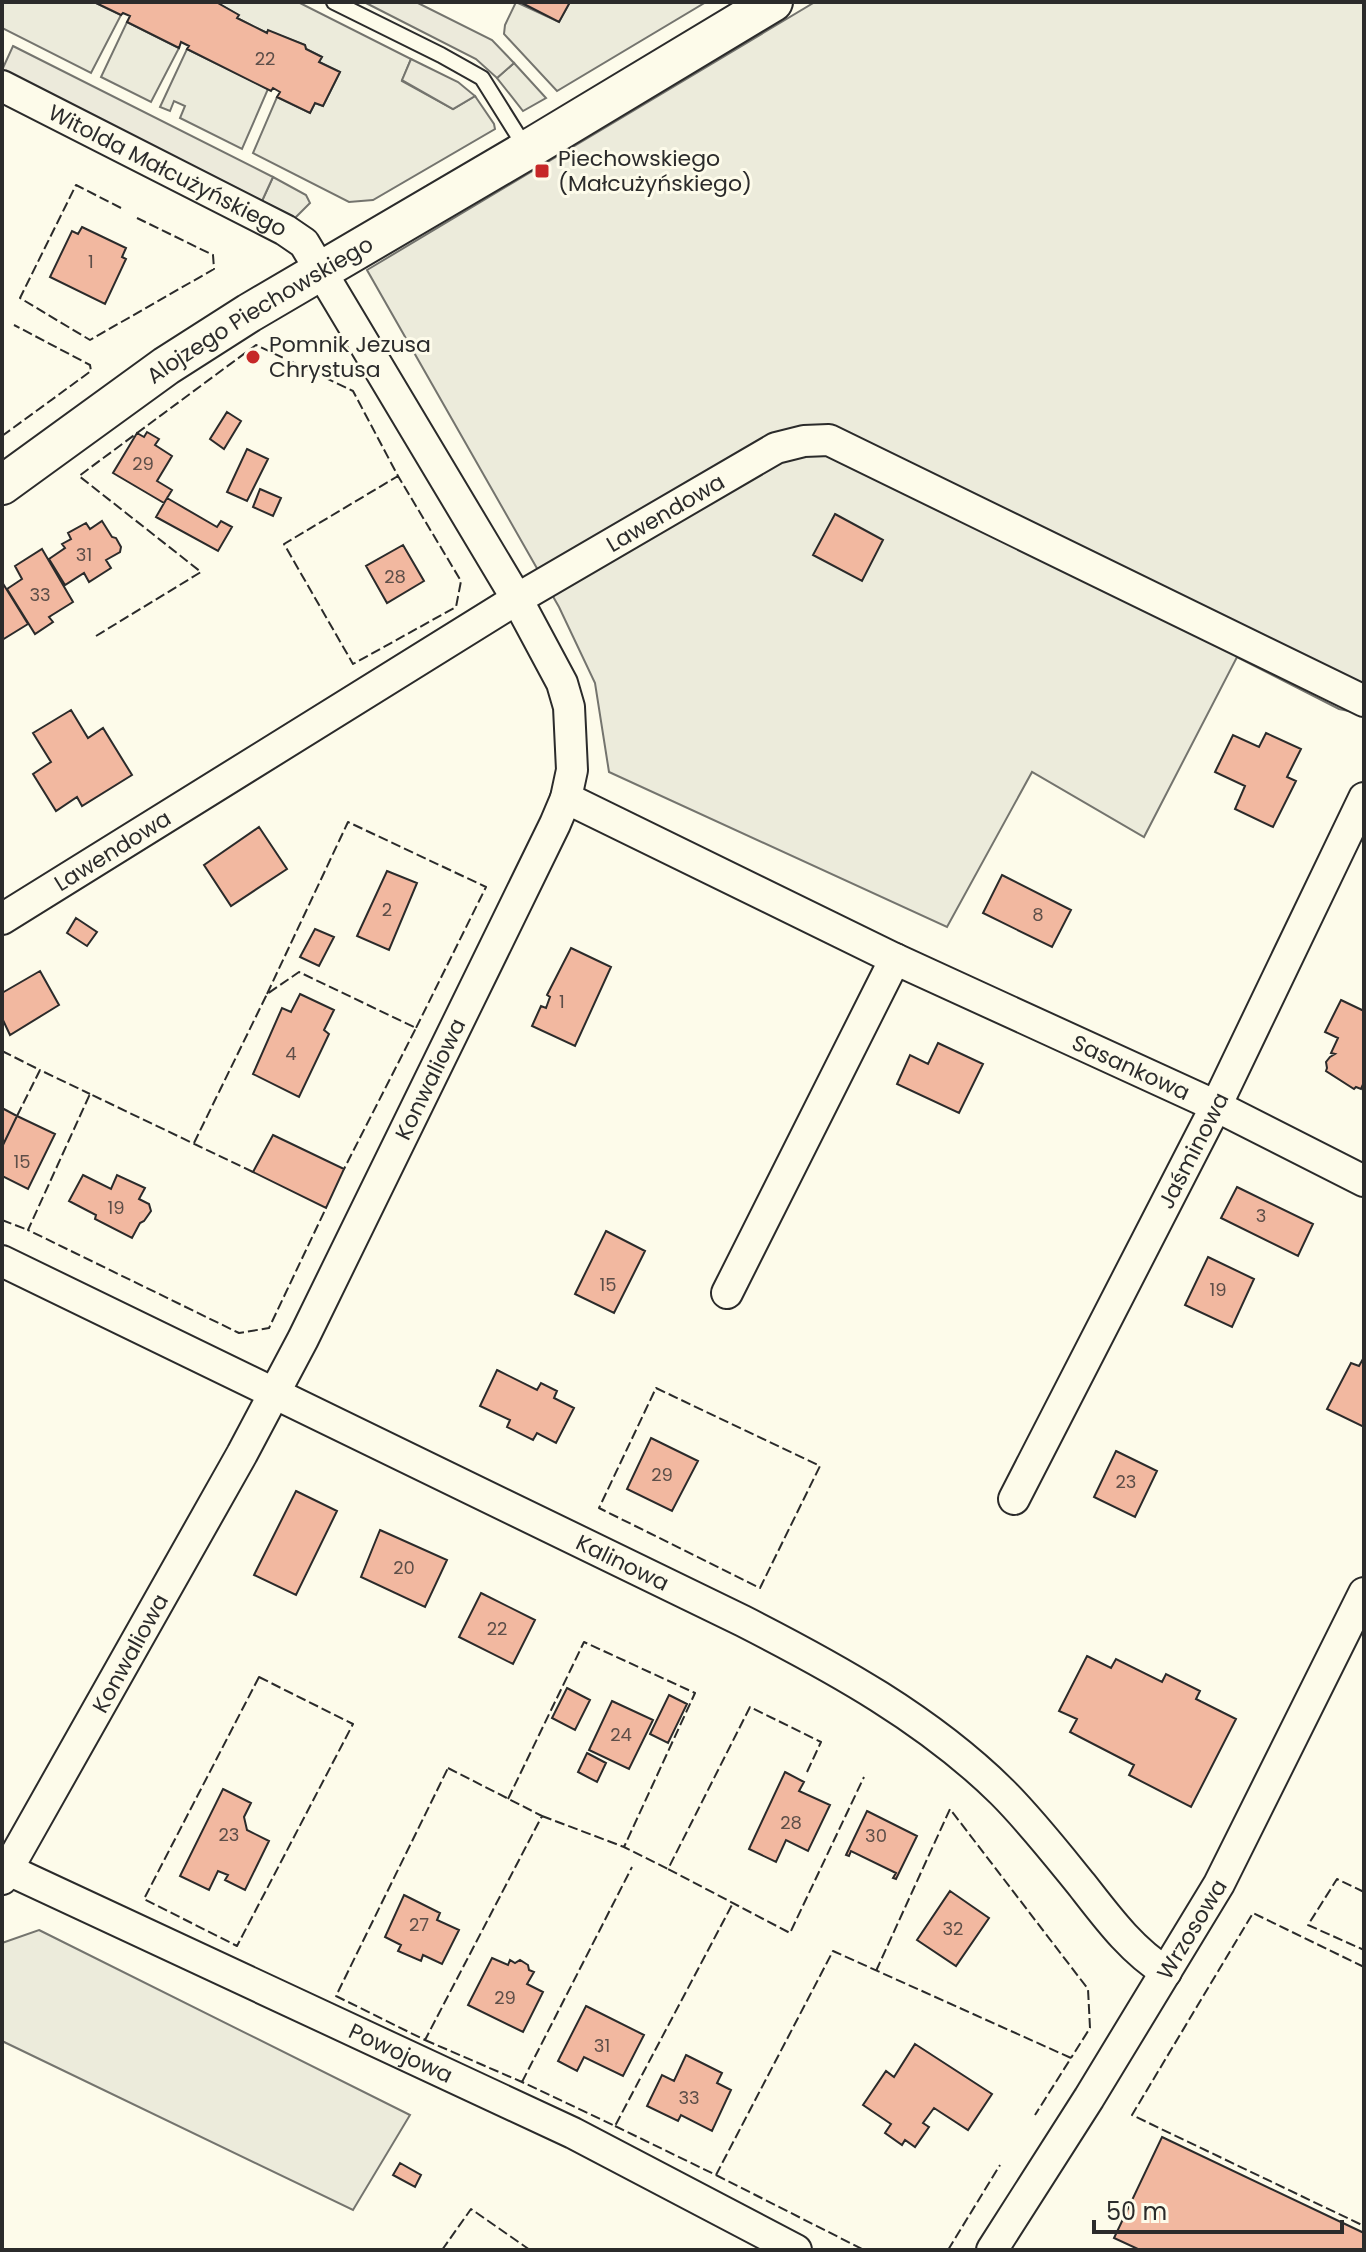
<svg xmlns="http://www.w3.org/2000/svg" width="1366" height="2252" font-family="Poppins,sans-serif">
<style>
.green{fill:#ecebdb;stroke:#74746e;stroke-width:2}
.parking{fill:#eceadb;stroke:#74746e;stroke-width:2}
.building{fill:#f2b8a0;stroke:#2b2b2b;stroke-width:2}
.lines{fill:none;stroke-linecap:round;stroke-linejoin:round}
.service-casing{stroke:#2b2b2b;stroke-width:18}
.minor-casing{stroke:#2b2b2b;stroke-width:34}
.tertiary-casing{stroke:#2b2b2b;stroke-width:42}
.service{stroke:#fdfbea;stroke-width:14}
.minor{stroke:#fdfbea;stroke-width:30}
.tertiary{stroke:#fdfbea;stroke-width:38}
.fence{stroke:#2b2b2b;stroke-width:2;stroke-dasharray:10 4;stroke-linecap:butt}
.poi-dot{fill:#c62828;stroke:#fdfbea;stroke-width:3}
.labels{text-anchor:middle;stroke-width:6;stroke-linejoin:round;paint-order:stroke}
.number-label{font-size:18px;fill:#5d4e48}
.poi-label{font-size:22px;fill:#2b2b2b;stroke:#fdfbea;text-anchor:start}
.street-label{font-size:22px;fill:#2b2b2b;stroke:#fdfbea}
</style>
<rect width="100%" height="100%" fill="#fdfbea"/>
<path class="green" d="M2,2H94L121,15L91,73L2,28Z
M216,2H298L411,59L402,81L453,109L475,96L494,124L495,129L373,200L349,202L253,153L277,97L310,113L315,103L323,106L340,72L319,62L322,57L306,49L305,45L268,31L267,33L237,18L238,15Z
M516,2L559,22L570,2H706L557,91L504,34L505,25Z
M815,2H1364V714L1339,709L1237,657L1144,837L1032,772L947,927L609,772L595,683L559,607L367,270Z
M127,22L179,48L151,102L101,77Z
M187,49L268,89L242,149L180,118L185,106L174,101L170,111L160,107Z
M514,63L546,98L523,111L497,78Z
M273,177L306,195L310,203L295,218L262,201Z
M39,1930L410,2115L353,2210L2,2041V1943Z"/>
<path class="parking" d="M364,2H416L492,40L514,63L497,78L476,59Z
M13,46L273,177L262,201L2,70Z
M411,59L458,82L475,96L453,109L402,80Z"/>
<path class="building" d="M94,2H216L239,15L237,18L267,33L268,30L305,45L306,49L322,57L319,62L340,72L323,106L315,103L310,113L277,97L280,92L273,88L271,91L187,49L189,46L181,42L179,48L127,22L130,16L123,13L121,15Z
M520,2H570L559,22Z
M82,227L126,248L122,257L126,259L105,304L50,277L72,231L78,234Z
M227,412L241,421L224,449L210,439Z
M147,432L159,439L155,445L172,456L157,481L172,490L164,503L113,473L137,433L144,437Z
M247,449L268,459L247,501L227,492Z
M260,489L281,498L273,516L253,507Z
M167,498L217,527L221,521L232,527L218,551L156,517Z
M835,514L883,540L862,581L813,555Z
M102,521L112,537L116,538L121,547L120,552L106,560L111,568L89,582L84,573L65,585L49,559L65,548L62,544L71,539L68,533L86,523L90,529Z
M403,545L424,581L387,603L366,566Z
M42,549L73,602L49,617L53,622L35,634L7,589L22,579L15,566Z
M2,582L28,624L2,640Z
M71,710L88,738L103,728L132,775L82,806L77,797L56,811L33,774L51,762L33,733Z
M1266,733L1301,749L1287,777L1296,781L1273,827L1235,809L1245,786L1215,772L1233,735L1259,747Z
M259,827L287,869L231,906L204,865Z
M387,871L417,883L389,950L357,936Z
M1002,875L1071,910L1052,947L983,913Z
M76,918L97,932L87,946L67,933Z
M315,929L334,937L319,966L300,957Z
M571,948L611,967L575,1046L532,1026L541,1006L546,1008L550,997L547,995Z
M40,971L59,1005L10,1035L2,1018V993Z
M300,994L334,1010L324,1030L329,1034L299,1097L253,1074L282,1008L291,1012Z
M1341,1000L1364,1011V1082L1361,1089L1356,1087L1354,1089L1326,1071L1327,1068L1326,1062L1330,1057L1335,1054L1331,1053L1338,1038L1325,1032Z
M938,1043L983,1064L959,1113L897,1084L910,1055L928,1064Z
M2,1108L17,1116L2,1147Z
M17,1116L55,1134L28,1189L2,1176V1147Z
M273,1135L344,1169L326,1208L253,1172Z
M83,1175L111,1189L117,1175L145,1188L139,1199L149,1204L151,1211L144,1221L140,1223L132,1238L95,1219L96,1215L69,1201Z
M1237,1187L1313,1224L1298,1256L1221,1218Z
M606,1231L645,1251L614,1313L575,1294Z
M1208,1257L1254,1279L1232,1327L1185,1305Z
M1364,1357V1427L1327,1409L1351,1363L1359,1366Z
M497,1370L537,1390L541,1383L557,1391L554,1398L574,1408L556,1443L537,1433L533,1440L507,1427L510,1420L480,1406Z
M651,1438L698,1461L672,1511L627,1489Z
M1116,1451L1157,1471L1135,1517L1094,1497Z
M296,1491L337,1511L296,1595L254,1575Z
M380,1530L447,1560L425,1607L361,1577Z
M481,1593L535,1620L513,1664L459,1637Z
M1087,1656L1111,1668L1116,1659L1162,1682L1166,1674L1200,1691L1196,1699L1236,1719L1191,1807L1129,1775L1134,1765L1070,1732L1077,1719L1059,1711Z
M567,1688L590,1700L575,1730L552,1718Z
M669,1695L687,1704L668,1743L650,1734Z
M612,1701L653,1720L629,1769L589,1750Z
M587,1753L606,1763L597,1782L578,1772Z
M785,1772L804,1782L799,1791L830,1805L808,1851L786,1840L776,1862L749,1849Z
M223,1789L251,1803L244,1817L247,1830L269,1841L245,1890L225,1880L228,1875L218,1871L209,1890L180,1876Z
M867,1811L917,1836L896,1879L893,1878L896,1873L851,1851L849,1856L846,1855Z
M950,1891L989,1918L956,1966L917,1940Z
M404,1895L440,1913L437,1920L459,1930L442,1964L423,1955L421,1961L398,1951L401,1945L385,1937Z
M492,1958L508,1965L510,1960L515,1963L520,1960L528,1965L529,1970L534,1972L527,1984L543,1992L523,2032L468,2005Z
M586,2006L644,2035L623,2076L584,2057L577,2071L558,2061Z
M915,2044L992,2094L968,2130L934,2108L923,2123L929,2127L915,2147L905,2140L902,2145L885,2133L891,2124L863,2105L886,2071L894,2077Z
M686,2055L722,2073L717,2083L731,2090L712,2131L681,2115L678,2121L647,2106L662,2075L674,2081Z
M1162,2137L1364,2233V2250H1140L1114,2238Z
M400,2163L421,2175L415,2187L393,2175Z"/>
<g class="lines">
<g class="service-casing">
<path id="service" d="M334,2L441,55L482,78L527,150"/>
</g>
<g class="minor-casing">
<g id="minor">
<path id="s1" d="M2,86L285,230L304,243L517,599L562,683L569,707L572,770L566,798L555,824L303,1339L242,1454L2,1879"/>
<path id="s2" d="M566,798L895,959L1216,1106L1364,1181"/>
<path id="s3" d="M2,919L517,599L776,448L804,441L829,440L1364,701"/>
<path id="s4" d="M2,1261L743,1621C835,1668 928,1719 1002,1792C1031,1821 1056,1853 1082,1885C1107,1917 1131,1950 1166,1972"/>
<path d="M727,1293L895,959"/>
<path id="s5" d="M1014,1499L1216,1106L1364,798"/>
<path id="s6" d="M2,1867L573,2133L796,2250"/>
<path id="s7" d="M992,2250L1089,2098L1219,1884L1364,1593"/>
</g>
</g>
<g class="tertiary-casing">
<g id="tertiary">
<path id="s8" d="M2,485L166,366L249,313L527,150L773,2"/>
</g>
</g>
<use href="#service" class="service"/>
<use href="#minor" class="minor"/>
<use href="#tertiary" class="tertiary"/>
<path class="fence" d="M121,208L76,185L20,298L90,340L214,269L213,255L137,218
M2,436L91,371L90,365L14,325
M96,636L201,572L79,476L256,345L353,391L398,476L284,544L353,664L456,607L461,581L398,476
M267,994L348,822L486,887L416,1028
M2,1051L40,1070
M17,1116L40,1070L90,1094
M194,1143L267,994L299,972L416,1028L344,1169
M253,1172L90,1094L28,1230L239,1333L269,1328L326,1208
M2,1220L28,1230
M656,1388L820,1466L760,1588L599,1508Z
M259,1677L353,1724L237,1946L144,1899Z
M448,1768L542,1816L425,2040L336,1996Z
M807,1772L821,1742L750,1707L668,1869L790,1933L864,1777
M508,1799L584,1642L695,1693L624,1847
M542,1816L624,1847L668,1869
M1364,1892L1337,1879L1308,1925L1364,1950
M1364,1967L1253,1913L1132,2115L1364,2226
M876,1971L950,1809L1088,1989L1090,2028L1071,2058
M425,2040L522,2082L615,2126L733,1903
M522,2082L632,1867
M615,2126L716,2175L833,1951L1071,2058L1035,2115
M716,2175L864,2250
M442,2250L471,2209L530,2250
M948,2250L1000,2165"/>
</g>
<g class="poi-dot">
<rect x="534" y="163" width="16" height="16" rx="4"/>
<circle cx="253" cy="357" r="8"/>
</g>
<g class="labels">
<g class="number-label">
<text x="265" y="65">22</text>
<text x="91" y="268">1</text>
<text x="143" y="470">29</text>
<text x="84" y="561">31</text>
<text x="395" y="583">28</text>
<text x="40" y="601">33</text>
<text x="387" y="916">2</text>
<text x="1038" y="921">8</text>
<text x="562" y="1008">1</text>
<text x="291" y="1060">4</text>
<text x="22" y="1168">15</text>
<text x="116" y="1214">19</text>
<text x="1261" y="1222">3</text>
<text x="608" y="1291">15</text>
<text x="1218" y="1296">19</text>
<text x="662" y="1481">29</text>
<text x="1126" y="1488">23</text>
<text x="404" y="1574">20</text>
<text x="497" y="1635">22</text>
<text x="621" y="1741">24</text>
<text x="791" y="1829">28</text>
<text x="229" y="1841">23</text>
<text x="876" y="1842">30</text>
<text x="419" y="1931">27</text>
<text x="953" y="1935">32</text>
<text x="505" y="2004">29</text>
<text x="602" y="2052">31</text>
<text x="689" y="2104">33</text>
</g>
<g class="poi-label">
<text x="558" y="166">Piechowskiego<tspan x="558" dy="25">(Małcużyńskiego)</tspan></text>
<text x="269" y="352">Pomnik Jezusa<tspan x="269" dy="25">Chrystusa</tspan></text>
</g>
<g class="street-label">
<text dy="8" stroke="none"><textPath href="#s1" startOffset="186">Witolda Małcużyńskiego</textPath></text>
<text dy="8" stroke="none"><textPath href="#s8" startOffset="312">Alojzego Piechowskiego</textPath></text>
<text dy="8" stroke="none"><textPath href="#s3" startOffset="778">Lawendowa</textPath></text>
<text dy="8" stroke="none"><textPath href="#s3" startOffset="130">Lawendowa</textPath></text>
<text dy="8" stroke="none"><textPath href="#s2" startOffset="626">Sasankowa</textPath></text>
<text transform="translate(430 1079) rotate(-64)" y="8">Konwaliowa</text>
<text dy="8" stroke="none"><textPath href="#s5" startOffset="392">Jaśminowa</textPath></text>
<text dy="8" stroke="none"><textPath href="#s4" startOffset="690">Kalinowa</textPath></text>
<text transform="translate(130 1653) rotate(-61)" y="8">Konwaliowa</text>
<text dy="8" stroke="none"><textPath href="#s7" startOffset="378">Wrzosowa</textPath></text>
<text dy="8" stroke="none"><textPath href="#s6" startOffset="440">Powojowa</textPath></text>
</g>
</g>
<rect width="1366" height="2252" fill="none" stroke="#2b2b2b" stroke-width="8"/>
<path d="M1094 2220v12h248v-12" fill="none" stroke="#2b2b2b" stroke-width="4"/>
<text x="1106" y="2220" font-size="24" fill="#2b2b2b" stroke="#fdfbea" stroke-width="6" paint-order="stroke">50 m</text>
</svg>
